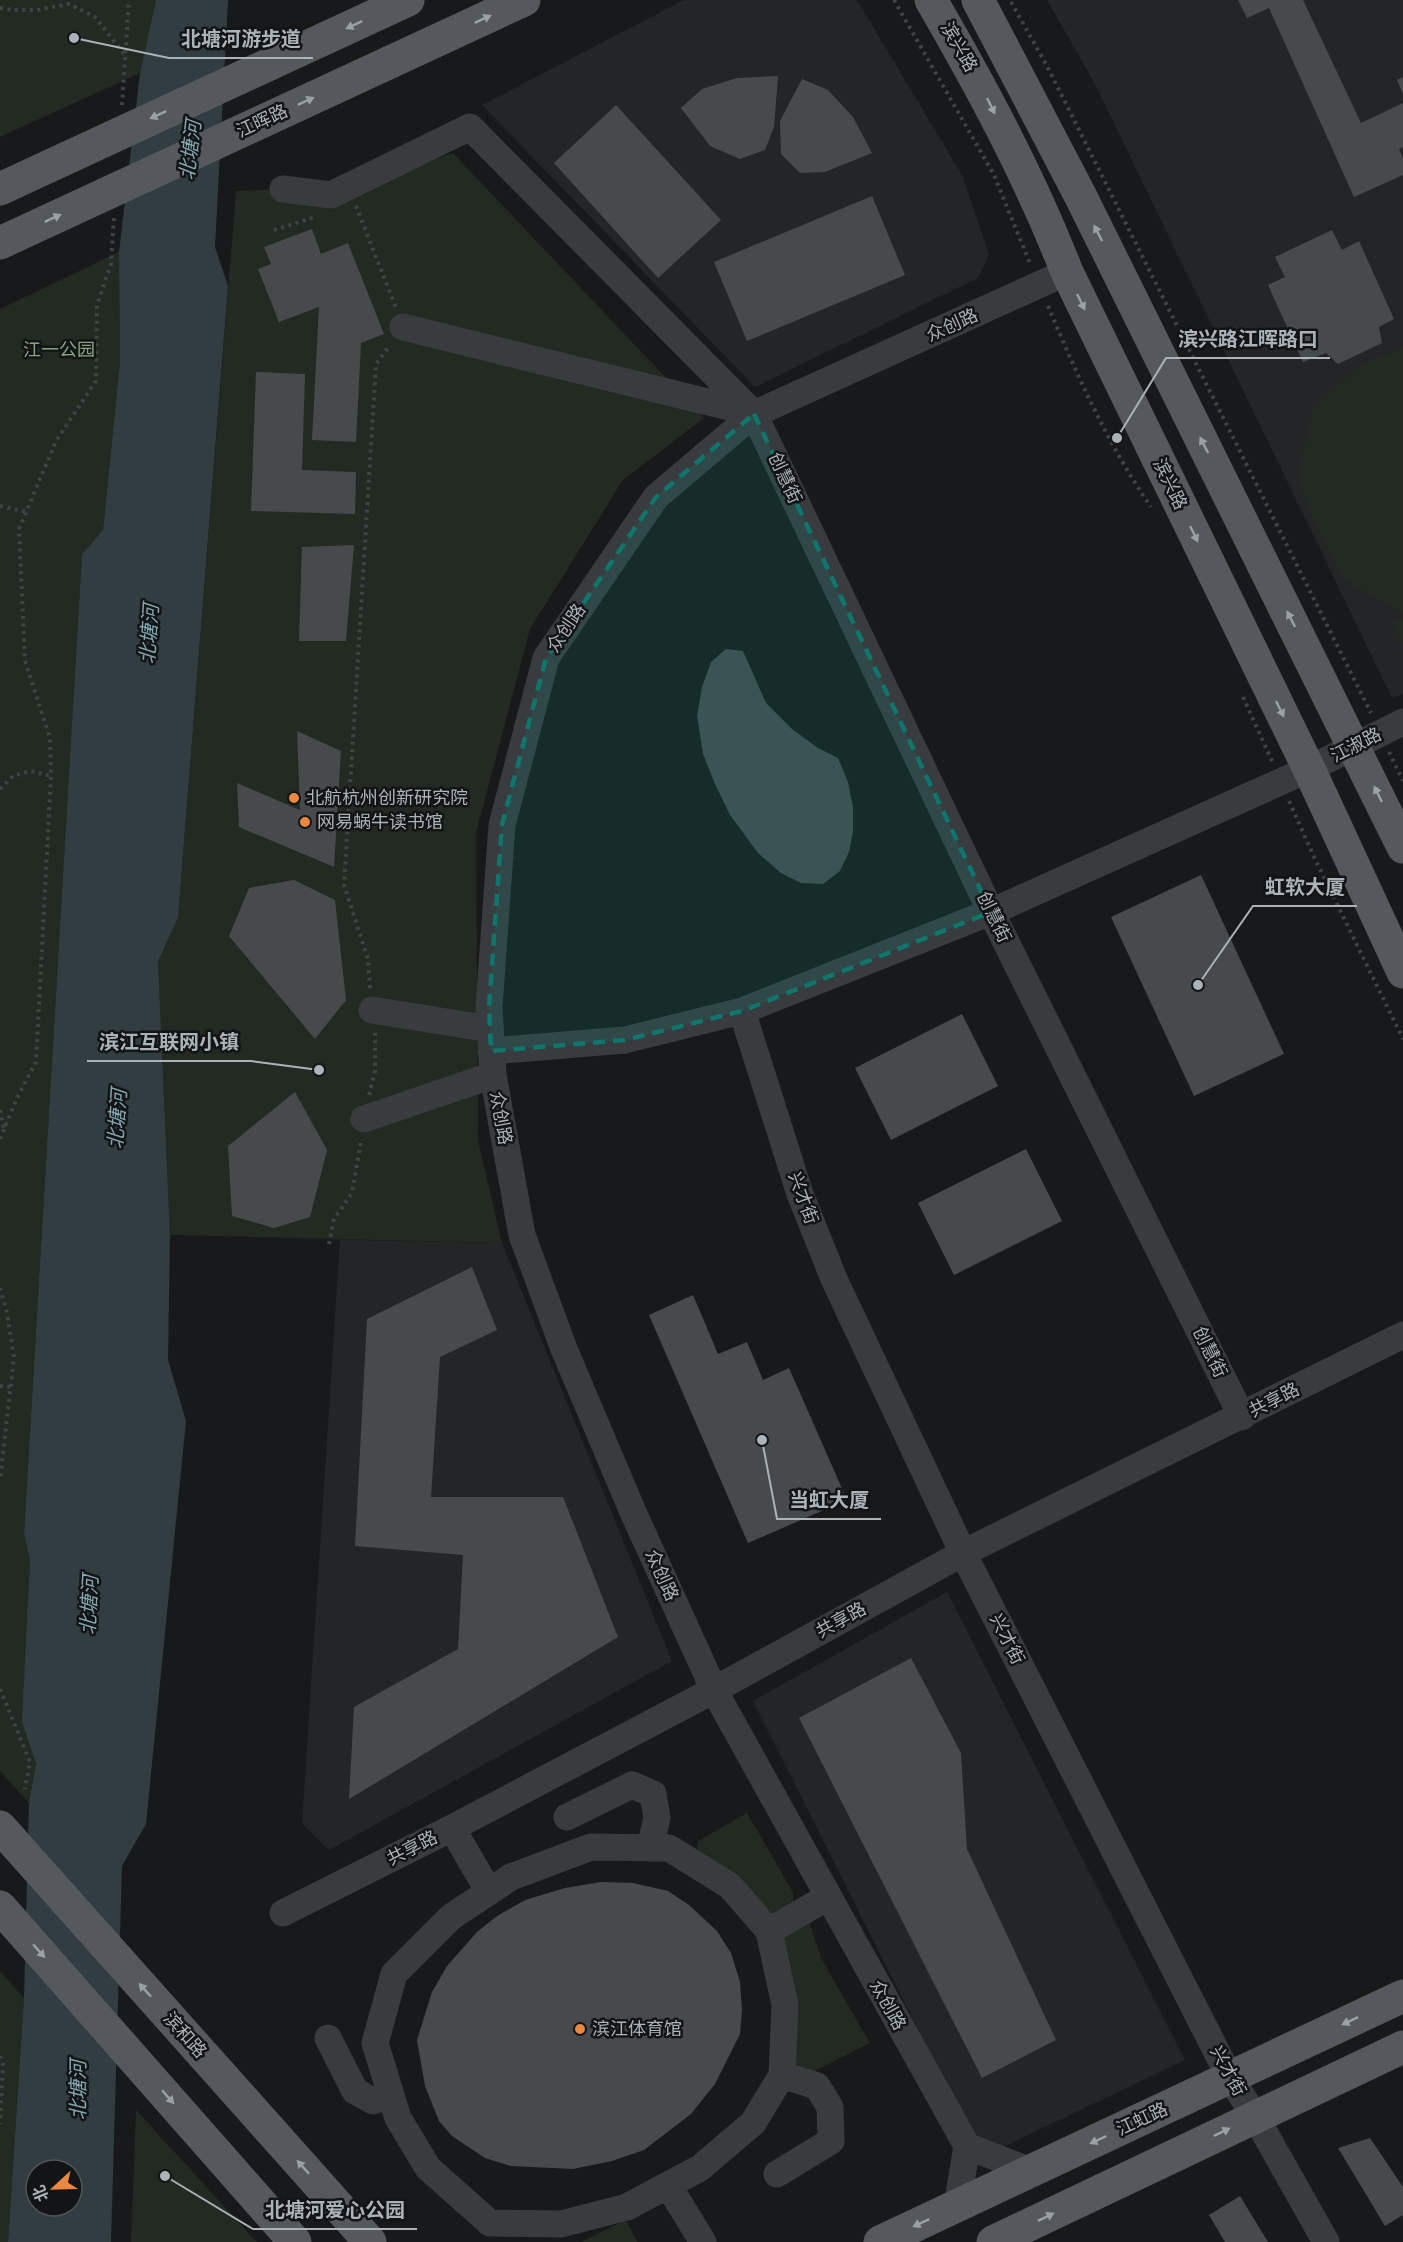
<svg xmlns="http://www.w3.org/2000/svg" width="1403" height="2242" font-family="Figtree,'Noto Sans SC',sans-serif">
<style>
.built{fill:#242527}
.green{fill:#232a22}
.water{fill:#313d40;fill-rule:evenodd}
.building{fill:#474a4d}
.lines{fill:none;stroke-linecap:round;stroke-linejoin:round}
.path{stroke:#3f4346;stroke-width:4;stroke-dasharray:3 4.5;stroke-linecap:butt}
.minor{stroke:#393c3f;stroke-width:27}
.major{stroke:#55595e;stroke-width:33}
.major-bridge{stroke:#55595e;stroke-width:33}
.oneway{fill:#9aa1a7}
.marked{fill:#0f766e;fill-opacity:0.2;stroke:#0f766e;stroke-width:4.5;stroke-dasharray:12 8;stroke-linejoin:round}
.poi-dot{fill:#ea8741;stroke:#131415;stroke-width:2}
.labels{text-anchor:middle;stroke-width:5;stroke-linejoin:round;paint-order:stroke}
.street-label{font-size:18px;fill:#abb3b9;stroke:#131415}
.park-label{font-size:18px;fill:#89a383;stroke:#131415}
.poi-label{font-size:18px;fill:#abb3b9;stroke:#131415;text-anchor:start}
.water-label{font-size:20px;font-style:italic;fill:#84a8b2;stroke:#131415}
.leader{fill:none;stroke:#abb3b9;stroke-width:2}
.callout-dot{fill:#abb3b9;stroke:#131415;stroke-width:2}
.callout-label{font-size:20px;text-anchor:middle;font-weight:bold;fill:#abb3b9;stroke:#131415;stroke-width:5;stroke-linejoin:round;paint-order:stroke}
</style>
<rect width="100%" height="100%" fill="#18191a"/>
<path class="built" d="M684,0H857L962,175L989,254L978,278L755,387L482,105Z
M1047,0H1403V694L1392,698L1095,84Z
M170,1235L357,1240L502,1243L672,1661L329,1850L302,1823L340,1240Z
M947,1592L1185,2060L982,2157L753,1701Z"/>
<path class="green" d="M0,0H156L140,73L0,137Z
M453,153L704,418L623,480L530,629L476,833L478,1140L502,1243L170,1235L158,961L178,918L236,191L283,189L331,195Z
M119,252L120,362L103,530L82,554L24,1534L30,1560L23,1721L36,1764L29,1803L0,1771V309Z
M1403,348V612L1345,581L1314,521L1298,473L1314,407L1362,364Z
M1403,617V644L1392,623Z
M747,1813L793,1892V1908L771,1916L697,1853L698,1841Z
M801,1920L810,1924L822,1960L870,2043L813,2072L793,2069L780,1932Z
M0,1971L24,1998L8,2242H0Z
M136,2110L257,2242H131Z
M626,2220L637,2242H581Z"/>
<path class="water" d="M156,0H228L215,247L228,286L178,918L158,961L170,1235L168,1360L186,1421L146,1824L122,1866L111,2242H8L24,1998L29,1803L36,1764L22,1721L30,1560L24,1534L82,554L103,530L120,362L119,252L140,73ZM36,2170H72V2206H36Z"/>
<path class="building" d="M1238,0H1303L1361,123L1403,103V147L1399,149L1403,159V175L1354,197L1269,8L1247,18Z
M778,76L774,127L765,150L740,159L710,146L681,108L702,89L737,78Z
M1403,77V94L1397,80Z
M802,79L828,90L853,117L872,153L825,172L800,173L781,154L780,121Z
M616,105L721,220L658,278L554,163Z
M872,196L905,275L747,341L714,262Z
M312,229L321,254L348,243L384,334L361,343L356,442L312,440L319,307L279,322L258,269L271,264L264,247Z
M1332,230L1342,250L1359,241L1394,319L1379,327L1382,343L1338,364L1326,353L1303,362L1268,285L1285,277L1275,257Z
M256,372L305,374L302,470L356,472L355,514L251,511Z
M354,545L346,641H299L302,547Z
M726,649L743,651L766,703L792,729L818,748L838,758L848,782L853,807V832L849,852L840,871L823,884L801,883L781,873L758,853L730,815L715,784L703,754L697,716L702,687L711,662Z
M297,731L341,751L334,867L239,827L237,783L300,810Z
M1201,875L1284,1054L1194,1096L1111,917Z
M294,880L335,900L346,1000L315,1039L229,936L249,888Z
M962,1014L998,1086L891,1140L855,1068Z
M295,1092L327,1150L310,1217L274,1228L232,1216L228,1146Z
M1026,1149L1062,1221L954,1275L918,1203Z
M472,1267L497,1330L440,1357L431,1497H563L618,1637L349,1799L354,1707L458,1649L463,1555L355,1546L367,1319Z
M693,1295L718,1354L747,1342L763,1380L789,1368L847,1500L748,1543L649,1315Z
M911,1658L961,1753L967,1849L1056,2040L982,2078L799,1718Z
M601,1882L633,1883L668,1891L689,1905L717,1931L731,1953L740,1982L742,2010L740,2034L715,2084L691,2114L644,2150L612,2161L573,2169L511,2166L485,2158L452,2136L439,2121L425,2086L417,2040L432,1992L447,1966L477,1932L497,1916L525,1900L565,1888Z
M1370,2138L1403,2187V2215L1385,2226L1338,2148Z
M1240,2196L1268,2242H1225L1209,2215Z"/>
<g class="lines">
<path class="path" d="M894,0L994,175L1031,266
M1011,2L1047,66L1371,713
M0,8L13,10H37L69,4L95,17L124,54
M122,105L129,0
M356,206L396,308
M274,230L315,217
M1048,306C1077,375 1108,445 1151,507
M0,506L27,512
M1243,697L1272,761
M1389,752L1403,781
M0,789L13,776L30,771L51,776
M1289,801L1314,857L1403,1039
M370,988L368,959L344,885L376,364L390,345
M369,1095L375,1071V1031
M0,1110L4,1129
M0,1139L17,1098L36,1062L51,776L50,738L25,661L19,529L56,441L96,381L97,305L111,264L114,217
M329,1244L334,1219L352,1193L361,1141
M0,1288L7,1313L14,1357L0,1480
M0,1386L10,1387
M0,1689L30,1762L25,1789
M0,2056L3,2064L0,2124"/>
<path class="minor" d="M283,189L331,195L470,127L754,414L991,912L1242,1417
M403,327L753,413
M372,1010L490,1029
M742,1011L800,1194L834,1279L963,1553L1230,2078L1255,2116L1326,2242
M491,1051L625,1040L742,1011L991,912L1309,769L1403,722
M364,1119L493,1075
M567,1817L632,1785L653,1794L657,1818L650,1848
M452,1828L489,1892
M283,1913L452,1828L714,1690L963,1553L1403,1335
M769,1931L785,2005L782,2075L753,2123L700,2168L627,2207L561,2224L490,2223L428,2168L398,2118L375,2043L394,1974L451,1917L511,1877L591,1847L669,1848L730,1886L769,1931L828,1897
M328,2038L355,2091L373,2101L391,2095
M967,2146L1031,2171
M777,2174L831,2141L830,2107L817,2086L782,2075
M668,2185L703,2242
M957,2206L967,2146L714,1690L633,1512L564,1349L522,1235L493,1075L489,1007L502,825L546,658L656,497L754,414L1067,272"/>
<path class="major" d="M931,0C982,88 1030,177 1067,272L1309,769L1403,972
M978,0L1080,195L1403,847
M0,1827L370,2242
M0,1907L295,2242
M880,2242L1403,1996
M993,2242L1403,2047"/>
<path class="major-bridge" d="M0,189L408,0
M0,243L524,0"/>
</g>
<defs><path id="oneway-solid" d="M-6-.8H1V-3.2L6.5 0L1 3.2V.8H-6Z" transform="scale(1.5)"/></defs>
<g class="oneway">
<use href="#oneway-solid" transform="translate(483 19) rotate(-25)"/>
<use href="#oneway-solid" transform="translate(354 25) rotate(155)"/>
<use href="#oneway-solid" transform="translate(306 101) rotate(-25)"/>
<use href="#oneway-solid" transform="translate(991 106) rotate(64)"/>
<use href="#oneway-solid" transform="translate(158 115) rotate(155)"/>
<use href="#oneway-solid" transform="translate(53 218) rotate(-25)"/>
<use href="#oneway-solid" transform="translate(1098 233) rotate(-117)"/>
<use href="#oneway-solid" transform="translate(1081 302) rotate(64)"/>
<use href="#oneway-solid" transform="translate(1204 445) rotate(-117)"/>
<use href="#oneway-solid" transform="translate(1194 534) rotate(64)"/>
<use href="#oneway-solid" transform="translate(1291 619) rotate(-117)"/>
<use href="#oneway-solid" transform="translate(1280 709) rotate(64)"/>
<use href="#oneway-solid" transform="translate(1378 794) rotate(-116)"/>
<use href="#oneway-solid" transform="translate(39 1951) rotate(49)"/>
<use href="#oneway-solid" transform="translate(145 1990) rotate(-132)"/>
<use href="#oneway-solid" transform="translate(1350 2021) rotate(155)"/>
<use href="#oneway-solid" transform="translate(168 2097) rotate(49)"/>
<use href="#oneway-solid" transform="translate(1222 2132) rotate(-26)"/>
<use href="#oneway-solid" transform="translate(1098 2140) rotate(155)"/>
<use href="#oneway-solid" transform="translate(303 2167) rotate(-132)"/>
<use href="#oneway-solid" transform="translate(1046 2217) rotate(-26)"/>
<use href="#oneway-solid" transform="translate(921 2223) rotate(155)"/>
</g>
<path class="marked" d="M754,414L991,912L742,1011L625,1040L491,1051L489,1007L502,825L546,658L656,497Z"/>
<g class="poi-dot">
<circle cx="294" cy="798" r="6"/>
<circle cx="305" cy="822" r="6"/>
<circle cx="580" cy="2029" r="6"/>
</g>
<g class="labels">
<g class="street-label">
<text transform="translate(959 47) rotate(60)" y="6">滨兴路</text>
<text transform="translate(262 121) rotate(-25)" y="6">江晖路</text>
<text transform="translate(952 325) rotate(-24)" y="6">众创路</text>
<text transform="translate(785 478) rotate(65)" y="6">创慧街</text>
<text transform="translate(1170 484) rotate(64)" y="6">滨兴路</text>
<text transform="translate(566 628) rotate(-56)" y="6">众创路</text>
<text transform="translate(1356 745) rotate(-27)" y="6">江淑路</text>
<text transform="translate(994 917) rotate(64)" y="6">创慧街</text>
<text transform="translate(501 1118) rotate(80)" y="6">众创路</text>
<text transform="translate(803 1198) rotate(70)" y="6">兴才街</text>
<text transform="translate(1210 1352) rotate(64)" y="6">创慧街</text>
<text transform="translate(1274 1400) rotate(-27)" y="6">共享路</text>
<text transform="translate(662 1575) rotate(66)" y="6">众创路</text>
<text transform="translate(841 1620) rotate(-29)" y="6">共享路</text>
<text transform="translate(1007 1639) rotate(63)" y="6">兴才街</text>
<text transform="translate(412 1848) rotate(-27)" y="6">共享路</text>
<text transform="translate(888 2005) rotate(61)" y="6">众创路</text>
<text transform="translate(185 2035) rotate(48)" y="6">滨和路</text>
<text transform="translate(1228 2071) rotate(61)" y="6">兴才街</text>
<text transform="translate(1142 2119) rotate(-25)" y="6">江虹路</text>
</g>
<g class="park-label">
<text x="59" y="356">江一公园</text>
</g>
<g class="poi-label">
<text x="306" y="804">北航杭州创新研究院</text>
<text x="317" y="828">网易蜗牛读书馆</text>
<text x="592" y="2035">滨江体育馆</text>
</g>
<g class="water-label">
<text transform="translate(190 150) rotate(-83)" y="7">北塘河</text>
<text transform="translate(149 634) rotate(-86)" y="7">北塘河</text>
<text transform="translate(117 1119) rotate(-86)" y="7">北塘河</text>
<text transform="translate(89 1605) rotate(-87)" y="7">北塘河</text>
<text transform="translate(78 2090) rotate(-90)" y="7">北塘河</text>
</g>
</g>
<path class="leader" d="M74 38L169 58H313M1117 438L1166 358H1330M1198 985L1253 906H1357M319 1070L251 1061H87M762 1440L777 1519H881M165 2176L253 2229H417"/>
<g class="callout-dot">
<circle cx="74" cy="38" r="6"/>
<circle cx="1117" cy="438" r="6"/>
<circle cx="1198" cy="985" r="6"/>
<circle cx="319" cy="1070" r="6"/>
<circle cx="762" cy="1440" r="6"/>
<circle cx="165" cy="2176" r="6"/>
</g>
<g class="callout-label">
<text x="241" y="46">北塘河游步道</text>
<text x="1248" y="346">滨兴路江晖路口</text>
<text x="1305" y="894">虹软大厦</text>
<text x="169" y="1049">滨江互联网小镇</text>
<text x="829" y="1507">当虹大厦</text>
<text x="335" y="2217">北塘河爱心公园</text>
</g>
<g transform="translate(54 2188) rotate(248)"><circle r="28" fill="#131415" stroke="#505457" stroke-width="1.5"/>
<path d="M0-4.5L10 22L0 15L-10 22Z" fill="#ea8741"/>
<text y="-9" font-size="16" font-weight="bold" text-anchor="middle" fill="#abb3b9">北</text>
</g>
</svg>
